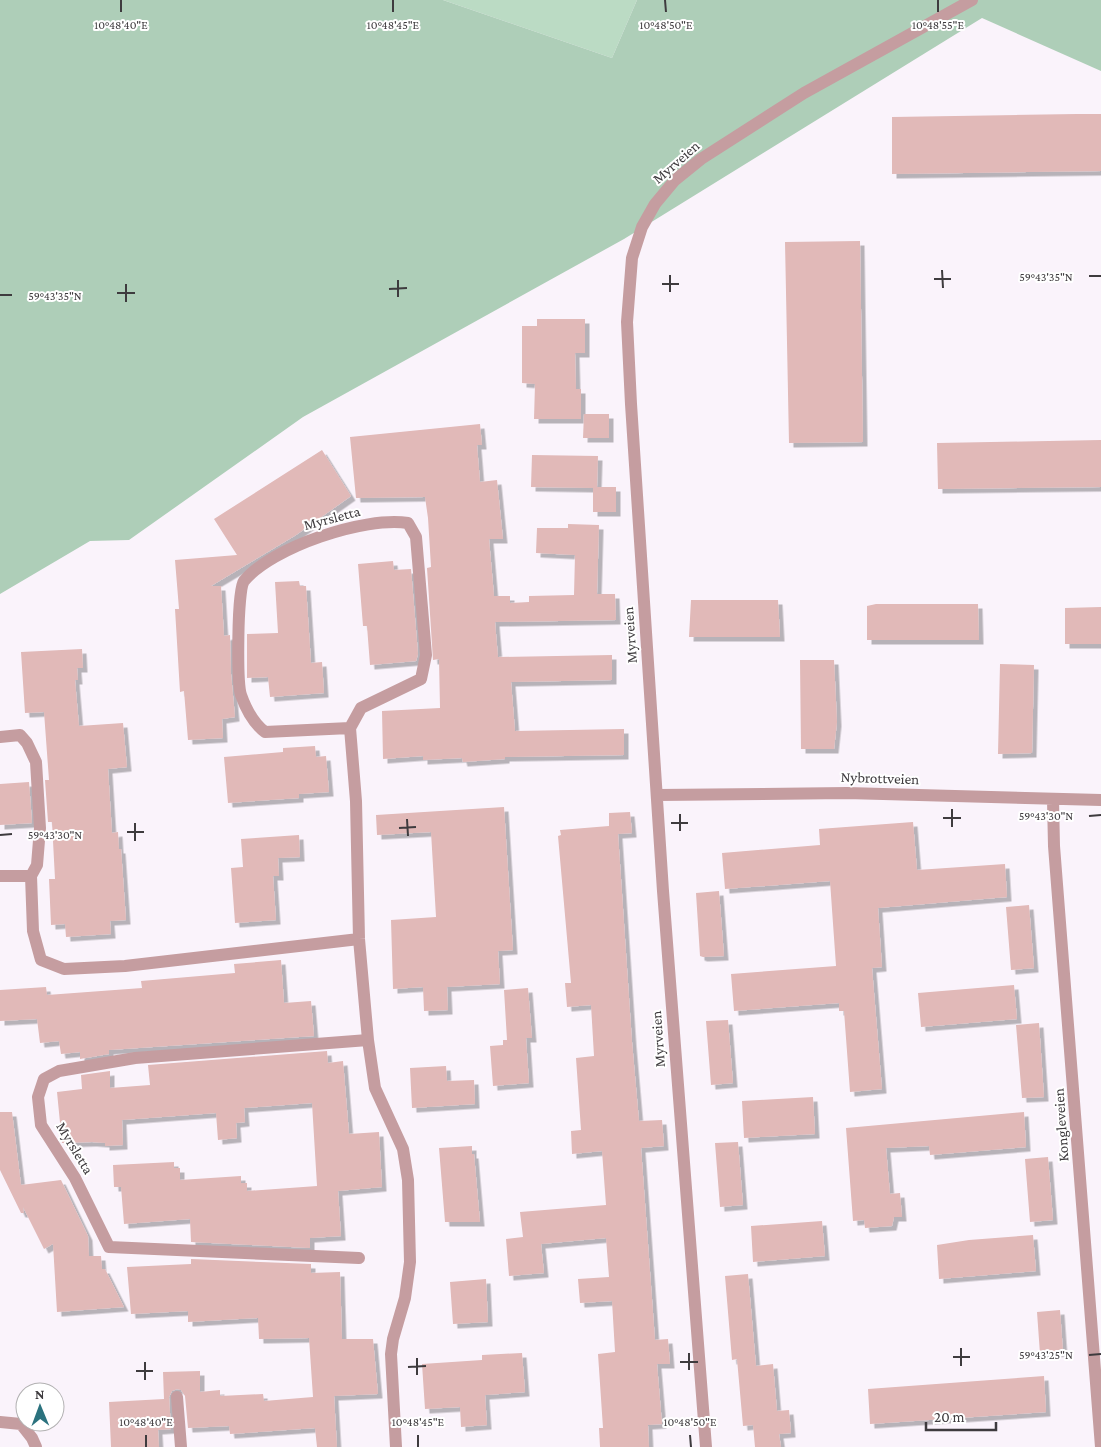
<svg xmlns="http://www.w3.org/2000/svg" width="1101" height="1447" font-family="'Crimson Pro',serif">
<style>
.green{fill:#bbdbc4}
.forest{fill:#aeceb8}
.building{fill:#e1b9b8;filter:url(#shadow)}
.lines{fill:none;stroke-linecap:round;stroke-linejoin:round}
.minor{stroke:#c59da0;stroke-width:12}
.ticks{fill:none;stroke:#3e3b3e;stroke-width:2}
.labels{text-anchor:middle;stroke-width:4;stroke-linejoin:round;paint-order:stroke}
.street-label{font-size:15px;fill:#3e3b3e;stroke:#fff}
.ticks-label{font-size:12px;text-anchor:middle;fill:#3e3b3e;stroke:#fff;stroke-width:4;stroke-linejoin:round;paint-order:stroke}
</style>
<defs>
<filter id="shadow"><feDropShadow dx="4.5" dy="4.5" stdDeviation="0" flood-color="#0004"/></filter>
</defs>
<rect width="100%" height="100%" fill="#faf3fb"/>
<path class="green" d="M443,0H637L612,58Z"/>
<path class="forest" d="M0,0H443L612,58L637,0H1101V71L982,18L624,239L303,417L129,540L90,541L0,594Z"/>
<path class="building" d="M1077,114H1101V171L892,174V117Z
M860,241L863,442L789,443L785,242Z
M537,319H585V353H575L576,389H581V419H534L535,384L522,383V326H537Z
M584,414H609V438H583Z
M480,424L482,445H477L480,482L497,480L503,539H489L494,596H510V603L529,602V596L574,595L575,555L536,553L537,528H568V524L599,525L597,594H615L616,620L495,622L498,657L612,655V680L511,682L515,731L624,729V755L505,757V759L463,762L462,758L423,760V756L383,759L382,711L440,708L439,659L433,660L427,568L431,567L428,518L425,497L356,498L350,437Z
M1101,440V487L938,489L937,443Z
M322,450L351,496L296,535L211,586H221L224,636L230,635L231,674L235,717L222,719L223,738L188,740L184,691L180,692L175,609H179L175,560L237,555L214,519Z
M532,455L598,456L597,487H616V512H593V488L531,487Z
M393,561L394,570L411,569L418,654L416,661L370,665L367,626H363L358,564Z
M299,581L300,586H306L311,663L322,662L324,693L270,697L268,677L247,678V634L278,633L275,582Z
M691,600H778L780,637H689Z
M876,604H978L979,640H867V606Z
M1101,607V644H1065V608Z
M82,649L83,668H77L78,680H75L79,726L123,723L127,767L108,769L112,833L118,832L119,849H121L126,920L110,921L111,934L66,937L65,924L51,925L49,879H55L52,822H48L45,780H49L44,712L25,713L21,652Z
M800,660H834L837,722L834,749H801Z
M1000,664L1034,665L1032,753L998,754Z
M315,746L316,757L326,756L329,792L299,794V798L228,803L224,757L283,752V748Z
M29,782L32,823L0,825V784Z
M504,807L513,950L498,951L500,984L447,987L448,1010L424,1011L423,987L393,989L391,920L436,917L431,832L377,835L376,815Z
M630,812L632,833L618,834L632,1042L639,1121L662,1120L664,1146L641,1148L655,1340L668,1339L670,1364H657L662,1424L648,1425L649,1447H600L599,1428H603L598,1354L615,1352L612,1301L580,1303L578,1279L609,1277L606,1238L541,1244L544,1273L509,1276L506,1239L523,1237L520,1212L606,1205L602,1151L572,1154L571,1131L581,1130L576,1058L594,1056L591,1005L567,1007L565,983H571L558,836L561,835L560,830L609,826V813Z
M913,822L917,870L1005,864L1007,897L878,908L882,967L872,968L882,1089L850,1092L844,1011H839V1003L734,1011L731,974L836,966L830,881L725,889L722,853L820,845L819,829Z
M299,835L300,857L278,858L279,876H273L276,920L235,923L231,868L243,867L241,839Z
M719,891L724,956L703,957L700,956L696,893Z
M1029,905L1034,968L1011,970L1006,907Z
M281,960L284,1003L311,1001L314,1036L109,1050V1054L80,1059V1052L61,1054L59,1041L40,1043L37,1019L0,1021V990L46,987L47,995L142,988L141,981L235,973L234,964Z
M1014,985L1017,1019L921,1027L918,993Z
M528,988L532,1038H526L529,1083L493,1086L490,1046L503,1045V1040H507L504,990Z
M728,1020L733,1083L711,1085L706,1021Z
M1039,1023L1044,1097L1022,1098L1016,1025Z
M327,1051L328,1063L343,1061L349,1134L379,1132L382,1187L338,1191L341,1236L310,1238V1248L191,1242L190,1219L124,1224L121,1187H114L113,1165L174,1162V1168H180V1180L241,1176V1183H247V1191L317,1186L312,1103L244,1108L245,1122L236,1123L237,1138L218,1140L216,1113L122,1120L123,1145L105,1146V1143L92,1142L62,1143L57,1092L82,1089L81,1075L110,1071V1088L150,1085L148,1065Z
M446,1066L447,1081L474,1080L475,1104L412,1108L410,1068Z
M813,1097L815,1134L744,1138L742,1101Z
M0,1112H12L21,1185L61,1180L88,1236L89,1256H101L102,1269H105L124,1307L57,1312L53,1244L44,1249L23,1207L24,1213H21L0,1170Z
M1024,1112L1026,1147L930,1155L929,1146L886,1148L890,1194L900,1193L902,1217H894L892,1226L865,1228L864,1220L853,1221L846,1128Z
M738,1142L743,1205L720,1207L715,1143Z
M472,1146V1154H474L480,1222H445L439,1148Z
M1048,1157L1053,1220L1030,1222L1025,1159Z
M822,1221L825,1256L753,1262L751,1226Z
M1033,1235L1036,1271L939,1279L937,1245L969,1240Z
M191,1259L311,1264V1273L340,1272L342,1339H373L378,1394L334,1396L337,1447H317L315,1428L230,1434L229,1426L188,1428L185,1396L181,1390L177,1389L172,1391L169,1397L171,1429L158,1430L159,1447H111L109,1402L164,1399L163,1372L200,1371V1392L220,1390V1396L263,1394L264,1401L313,1397L309,1338L259,1339L258,1318L188,1322V1311L131,1314L127,1267L191,1264Z
M748,1274L756,1366L773,1364L777,1411L789,1410L791,1433L779,1434L781,1447H755L753,1425L743,1426L737,1359L732,1360L725,1276Z
M486,1279L488,1322L453,1324L450,1282Z
M1060,1310L1063,1352L1040,1354L1037,1312Z
M522,1353L525,1392L485,1395L487,1425L461,1427L460,1407L425,1409L422,1364L482,1360V1355Z
M1044,1376L1046,1412L870,1424L868,1389Z"/>
<g class="lines">
<path class="minor" d="M350,728L265,732C253,723 246,709 241,695C237,683 237,590 244,581C272,547 365,516 408,523L416,537L426,655L421,679L361,708L350,728L356,801L359,939L368,1040L375,1088L403,1149L408,1180L410,1262L405,1298L393,1339L391,1354L396,1447
M0,737L20,735L27,743L36,762L40,828L37,865L31,876L33,931L41,960L64,969L125,966L359,939
M658,795L847,793L1101,800
M1053,800L1054,846L1101,1447
M0,876H31
M359,1258L109,1247L75,1178L41,1125L38,1097L44,1079L59,1071L135,1058L368,1040
M177,1397L181,1447
M0,1422L21,1424L32,1438L36,1447
M706,1447L663,891L631,404L627,322L632,258L642,227L655,204L675,180L701,159L804,93L972,0"/>
</g>
<path class="ticks" d="M121,0V12M393,0V12M665,0L666,12M938,0V12M942,270L943,288M670,275V292M1089,276H1101M934,279H951M398,280V297M126,284V302M662,284H679M389,289L407,288M117,293H135M0,295H12M952,809V827M680,814V831M1089,816L1101,815M943,818H961M407,819L408,836M135,823V841M671,823H688M399,828L416,827M127,832H144M0,835L12,834M961,1348V1366M689,1353V1370M1089,1355L1101,1354M953,1357H970M417,1358V1375M145,1362V1380M680,1362H698M408,1367L426,1366M136,1371H153M146,1435V1447M418,1435V1447M690,1435L691,1447"/>
<g class="labels">
<g class="street-label">
<text transform="translate(676 162) rotate(-41)" y="5">Myrveien</text>
<text transform="translate(332 518) rotate(-15)" y="5">Myrsletta</text>
<text transform="translate(630 635) rotate(-94)" y="5">Myrveien</text>
<text transform="translate(880 778) rotate(2)" y="5">Nybrottveien</text>
<text transform="translate(658 1039) rotate(-94)" y="5">Myrveien</text>
<text transform="translate(1061 1125) rotate(-94)" y="5">Kongleveien</text>
<text transform="translate(75 1148) rotate(59)" y="5">Myrsletta</text>
</g>
</g>
<g class="ticks-label">
<text x="121" y="29">10°48'40"E</text>
<text x="393" y="29">10°48'45"E</text>
<text x="666" y="29">10°48'50"E</text>
<text x="938" y="29">10°48'55"E</text>
<text x="1046" y="281">59°43'35"N</text>
<text x="55" y="300">59°43'35"N</text>
<text x="1046" y="820">59°43'30"N</text>
<text x="55" y="839">59°43'30"N</text>
<text x="1046" y="1359">59°43'25"N</text>
<text x="146" y="1426">10°48'40"E</text>
<text x="418" y="1426">10°48'45"E</text>
<text x="690" y="1426">10°48'50"E</text>
</g>
<g transform="translate(40 1407) rotate(359)"><circle r="24" fill="#ffffff" stroke="#b2b1b2"/>
<path d="M0-4L9 19L0 12L-9 19Z" fill="#2b727e"/>
<text y="-8" font-size="14" font-weight="bold" text-anchor="middle" fill="#3e3b3e">N</text>
</g>
<path d="M926 1422v8h70v-8" fill="none" stroke="#3e3b3e" stroke-width="2.5"/>
<text x="934" y="1422" font-size="15" fill="#3e3b3e" stroke="#ffffff" stroke-width="4" paint-order="stroke">20 m</text>
</svg>
